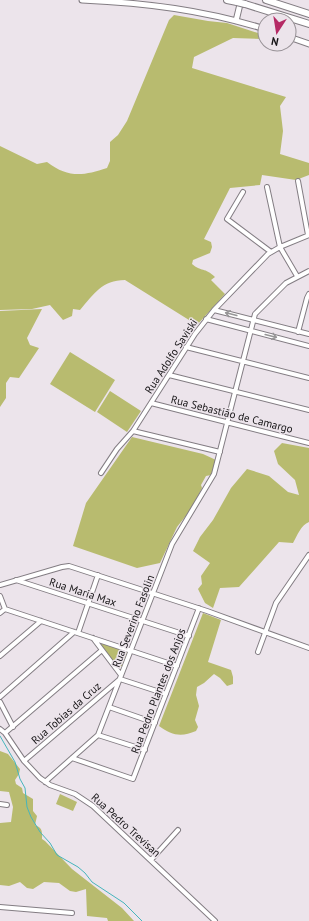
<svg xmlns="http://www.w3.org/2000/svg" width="309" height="921" font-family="'PT Sans',sans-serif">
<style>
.green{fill:#b8bb6f}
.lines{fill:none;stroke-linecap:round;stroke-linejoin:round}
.stream{stroke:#46b5bc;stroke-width:1}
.minor-casing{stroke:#837d83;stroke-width:6}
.major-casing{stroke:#837d83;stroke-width:7}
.highway-casing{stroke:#837d83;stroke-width:8}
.minor{stroke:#fff;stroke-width:4}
.major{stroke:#fff;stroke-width:5}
.highway{stroke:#fff;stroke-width:6}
.highway-bridge-casing{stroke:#837d83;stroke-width:8;stroke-linecap:butt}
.highway-bridge{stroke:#fff;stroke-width:6}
.oneway{stroke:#979697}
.labels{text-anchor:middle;stroke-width:3;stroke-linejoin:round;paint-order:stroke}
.street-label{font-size:11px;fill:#171517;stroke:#ece4eb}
</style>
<rect width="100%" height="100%" fill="#ece4eb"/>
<path class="green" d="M174,15L208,21L227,23L264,35V39L233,38L194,57L192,68L286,97L280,106L283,131L280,154L309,163V175L296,180L262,175L260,185L230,188L204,239L211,242L212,247L210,253L193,260L192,264C201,272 205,267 215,277L211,280L225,294L197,325L125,280C102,280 94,294 80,310L73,309L72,316L63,320L50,305L32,309L0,310V146L37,164L47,162C68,178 83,176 107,168L110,161V142L118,135L127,121L169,20Z
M42,309L27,338L30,345L39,348L19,378L10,377L6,383V398L0,407V311Z
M70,352L115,380L95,412L50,384Z
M110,391L141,411L127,432L97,412Z
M132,437L203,454L216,460L211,475L206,476L201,485L202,488L192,508L177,527L160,563L137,568L73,546L86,503Z
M282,443L309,448V522C301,525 297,536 293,543L279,542L239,587L220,588L213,608L205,603L198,589L202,584L201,576L210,563L193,551L200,537L213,520L231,488L247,469L269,476L288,492L299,495L295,480L278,464L274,451Z
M203,613L221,620L208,662L231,670L233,677V684L227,686L220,678L214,674L204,683L197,687L196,695L199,706L195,720L198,727L196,731C182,737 172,736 159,726Z
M96,640L129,651L121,673Z
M0,751L8,754L20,769L19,774L15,780L16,784L22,788L23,793L33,799V811L37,816L35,825C43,828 42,832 42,839L45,841L72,869L122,908L134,921H108L107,918L87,916L86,889L76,892L70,891L59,883L44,882L33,889L27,888L20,882L9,886L0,885V823L11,822L13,807L9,792L0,791Z
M60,794L77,802L73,811L56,804Z"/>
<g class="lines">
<path class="stream" d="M0,736L15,762L20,779L25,788L27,807L31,817L40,832L50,843L57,855L78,867L85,873L92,882L124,903L142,921"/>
<g class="minor-casing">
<path id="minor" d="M298,181L308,235
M267,187L280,247L297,276
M243,192L227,219L271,252
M214,310L309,334
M206,319L309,346
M298,332L307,298L309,294
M186,347L309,378
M169,375L309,410
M151,403L309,443
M133,431L220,452
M101,473L117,449L133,431L195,334L214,310L268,254L280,247L309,235
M16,580L189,636
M0,585L62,567L69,566L207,611L309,648
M0,596L5,609
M5,609L177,666
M0,613L5,609
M78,633L98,575
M93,638L121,675
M258,652L276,603L309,555
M0,656L41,621
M0,697L74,632
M0,702L13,727
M109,707L155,723
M0,729L5,733L24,761L40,778L50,785L75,794L93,806L215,921
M5,733L102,650
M98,735L145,750
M72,758L133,779L199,608
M24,761L120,679L166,694
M45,782L98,735L172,544L214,474L255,314L286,283L309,271
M0,804L7,805
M151,860L178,830
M0,907L72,913"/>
</g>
<g class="major-casing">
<path id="major" d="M82,0C147,3 203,10 265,29
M236,21L241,0
M289,37L309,44"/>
</g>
<g class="highway-casing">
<path id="highway" d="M227,0L237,2
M266,0L309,14
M245,4L309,24"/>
</g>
<use href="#minor" class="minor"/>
<use href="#major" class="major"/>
<use href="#highway" class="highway"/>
<g class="highway-bridge-casing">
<path id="highway-bridge" d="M237,2L245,4"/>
</g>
<use href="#highway-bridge" class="highway-bridge"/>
</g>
<defs><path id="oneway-shaft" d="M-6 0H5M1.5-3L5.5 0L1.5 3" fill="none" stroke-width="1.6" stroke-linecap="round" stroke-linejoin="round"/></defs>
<g class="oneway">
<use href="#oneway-shaft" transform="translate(231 314) rotate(-166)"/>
<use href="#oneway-shaft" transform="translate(271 336) rotate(14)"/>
</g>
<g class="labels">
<g class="street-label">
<text transform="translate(171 356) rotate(-57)" y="4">Rua Adolfo Saviski</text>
<text transform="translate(232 414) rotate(14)" y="4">Rua Sebastião de Camargo</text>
<text transform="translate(83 592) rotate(18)" y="4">Rua Maria Max</text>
<text transform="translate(133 621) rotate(-69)" y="4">Rua Severino Fasolin</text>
<text transform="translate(158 691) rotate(-69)" y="4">Rua Pedro Plantes dos Anjos</text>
<text transform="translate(66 713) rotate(-41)" y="4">Rua Tobias da Cruz</text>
<text transform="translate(126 825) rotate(42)" y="4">Rua Pedro Trevisan</text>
</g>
</g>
<g transform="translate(277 32) rotate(192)"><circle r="19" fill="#ece4eb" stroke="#979196"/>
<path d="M0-3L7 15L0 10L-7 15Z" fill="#b52a65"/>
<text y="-6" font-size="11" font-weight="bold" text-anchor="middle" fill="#171517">N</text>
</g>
</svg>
